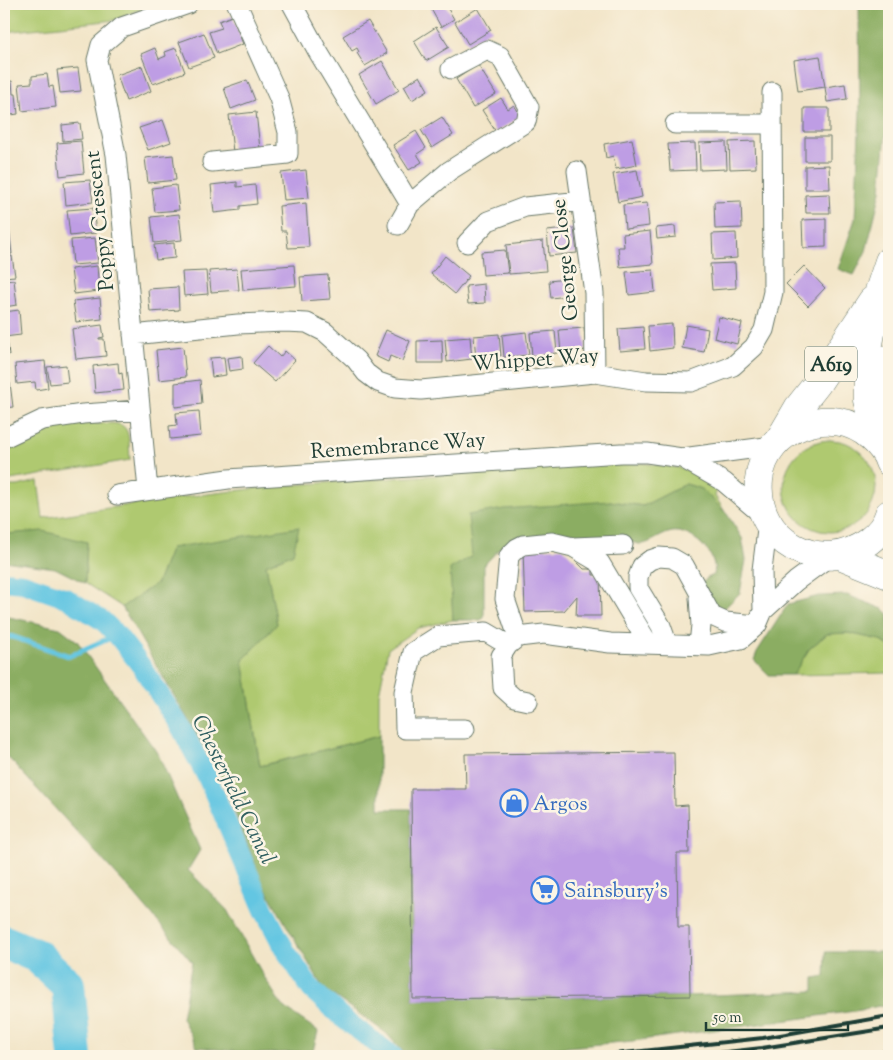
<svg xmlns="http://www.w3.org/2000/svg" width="893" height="1060" font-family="'Sorts Mill Goudy',serif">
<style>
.green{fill:#afc96f;stroke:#678352}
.forest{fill:#8bad62;stroke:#55754b}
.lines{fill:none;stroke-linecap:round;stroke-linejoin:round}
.stream{stroke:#64c6e2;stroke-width:5.5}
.canal{stroke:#64c6e2;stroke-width:20}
.river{stroke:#64c6e2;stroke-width:34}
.building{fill:#be9de4}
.minor-casing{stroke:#697868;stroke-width:21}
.highway-casing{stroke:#697868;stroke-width:29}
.minor{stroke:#fff;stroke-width:19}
.highway{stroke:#fff;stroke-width:28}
.rail{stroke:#1f3d34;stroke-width:4}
.labels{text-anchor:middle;stroke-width:5;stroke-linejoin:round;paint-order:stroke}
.shield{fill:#fcf5e5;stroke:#617469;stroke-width:1}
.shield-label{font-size:20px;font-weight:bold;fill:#1f3d34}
.street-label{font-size:21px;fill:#1f3d34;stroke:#fcf5e5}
.shop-label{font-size:21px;fill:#366cbe;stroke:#fcf5e5;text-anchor:start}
.water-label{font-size:22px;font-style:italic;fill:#305f60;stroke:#fcf5e5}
</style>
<rect width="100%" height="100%" fill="#fcf5e5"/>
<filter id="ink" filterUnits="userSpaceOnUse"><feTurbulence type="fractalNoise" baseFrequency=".02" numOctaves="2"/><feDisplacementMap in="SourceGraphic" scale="10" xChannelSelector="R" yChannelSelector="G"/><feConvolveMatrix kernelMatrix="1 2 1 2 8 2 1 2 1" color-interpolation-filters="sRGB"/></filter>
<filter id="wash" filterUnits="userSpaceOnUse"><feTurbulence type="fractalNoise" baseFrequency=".0096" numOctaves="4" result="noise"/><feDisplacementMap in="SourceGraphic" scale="20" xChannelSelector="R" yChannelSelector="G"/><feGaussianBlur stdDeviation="1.12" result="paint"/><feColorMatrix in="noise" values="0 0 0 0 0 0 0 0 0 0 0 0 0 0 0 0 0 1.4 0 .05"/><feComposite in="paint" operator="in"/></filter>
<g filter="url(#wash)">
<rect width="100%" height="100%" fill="#f2e5c8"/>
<path class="green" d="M4,4H154L115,20L4,32Z
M92,419L97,424C132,420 128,430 130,460L4,481V445L44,428Z
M784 486a46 46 0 1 1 92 0a46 46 0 1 1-92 0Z
M642,463L681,468L702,477L717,489L715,496L725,512L702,489L686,484L643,506L610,501L472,556L451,569L453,620L418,628L388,649L379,694V736L260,766L243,660L277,624L266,565L293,553L171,548L157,583L122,607L85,583L87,542L4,534V486H18L38,481L43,518L174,498L276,486L600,464Z
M848,633L880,640L889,646V673L793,675L809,649L827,634Z"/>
<path class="forest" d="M859,4H889V97L881,191L866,251L854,275L838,269L855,219L860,111Z
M686,484L702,489L727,514L742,538L746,560L740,593L724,609L712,604L702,584L707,578L714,575C719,554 691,529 672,532C661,534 653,542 643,544C637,545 628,540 621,540C585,538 549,540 514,540L503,545L484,565V618L480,620H453L450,569L472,556L468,515L504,509L610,501L643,506Z
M299,527L293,553L266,565L277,624L243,660L260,766L379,736V809H411L413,999L690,996L814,991V978L825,976L826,952H889V1004L855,1011L633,1041L469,1056H407L386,1033L323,988L262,883L221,776L122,607L157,583L171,548Z
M43,531L87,542L85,583L55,568L4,561V533L5,534Z
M847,595L883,609L889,614V646L880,640L848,633L827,634L809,649L793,675H769L754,660L757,652L788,604L819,596Z
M4,616L60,628L77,641L158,754L200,850L188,870L227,910L263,975L282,1006L318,1031L313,1051L257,1054L197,1047L182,1018L192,962L135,895L4,753Z"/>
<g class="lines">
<path class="stream" d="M4,636L13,637L69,656L117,635"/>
<path class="canal" d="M4,581L23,583L66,598L103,621L117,635L142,667L181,728L208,779L264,910L285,950L311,989L345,1020L393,1056"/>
<path class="river" d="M4,942L37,956L68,985L75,1056"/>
</g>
<g id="blocks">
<path class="building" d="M440,4H445L454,19L441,27L431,9Z
M478,8L491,30L468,44L455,22Z
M232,16L243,44L217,54L209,32L222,28L219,21Z
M368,21L387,53L365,66L357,53L359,52L357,48L352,51L343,36Z
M436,27L449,47L426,61L414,41Z
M204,33L214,58L189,67L179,42Z
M155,48L159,59L166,56L165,52L176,48L185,72L153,84L141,54Z
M820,56L825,87L798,91L794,60Z
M382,61L399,90L376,104L359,75Z
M478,65L496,94L473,108L456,79Z
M142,66L151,91L126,101L117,75Z
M78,68L81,91L60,93L57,70Z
M47,74L49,87L53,86L56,107L22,111L19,84L32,83V76Z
M420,76L428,90L412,100L404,86Z
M247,80L255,100L231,109L224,88Z
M12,81L13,94H16L18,114L4,116V82Z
M845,84L847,99L827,102L825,87Z
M501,98L508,109L514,105L521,116L496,132L482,110Z
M804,108H829V132H804Z
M256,112L260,149L233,152L229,115Z
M442,117L453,135L432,148L421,130Z
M163,120L171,142L148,150L139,128Z
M80,123L82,139L63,141L62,125Z
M416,131L426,148L417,154L422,162L409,170L393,145Z
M805,137H830V161H805Z
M632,139L637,165L616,169L613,156L606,158L604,144Z
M81,141L84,173L60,176L57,143Z
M755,141L756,168L730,169L729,142Z
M726,142L727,169L700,170L699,143Z
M695,143L696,170L670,171L668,144Z
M173,155L176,180L148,183L145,158Z
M829,165L830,189H805V166Z
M306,170L309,198L284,200L281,173Z
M637,170L642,197L618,202L613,174Z
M90,180L93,202L66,205L64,182Z
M237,182V187L255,185L257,204L240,206V210L214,213L211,185Z
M176,185L179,210L155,212L152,188Z
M829,194L830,213H806L805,195Z
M4,198H5L8,223L4,224Z
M741,201L742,228L715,229L714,202Z
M306,203L309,247L288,248L286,231H281L279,206Z
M647,203L649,226L625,229L623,205Z
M93,208L96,233L70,236L67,210Z
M179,214L182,240L154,243L151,217Z
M826,219V247L803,248L802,220Z
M675,226L676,237L657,239L656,228Z
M4,228H9L12,254H4Z
M574,228L577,253L549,256L547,231Z
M650,231L653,264L620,267L618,247H624L623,234Z
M736,233L737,258L713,260L712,234Z
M95,238L98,263L73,265L71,240Z
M543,241L546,271L509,274L506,245Z
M174,243L175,258L156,260L154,245Z
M505,250L508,273L483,275L481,252Z
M12,256L15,276L4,277V257Z
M445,256L469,276L455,294L431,274Z
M735,263L736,288L712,290L710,264Z
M294,265L296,286L243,290L241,269Z
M97,266L99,291L74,294L71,269Z
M804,266L825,288L808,306L786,284Z
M237,269L239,290L211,292L209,271Z
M653,270L655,292L629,295L626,272Z
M206,271L208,294L184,296L182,272Z
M328,275L330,299L302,301L300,277Z
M566,279L568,296L551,298L549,281Z
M14,280L17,305L4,307V281Z
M484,284L485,303L468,304L466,286Z
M178,287L179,310L150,312L148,289Z
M100,298L102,319L76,322L73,301Z
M19,310L21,335L4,337V312Z
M719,317L742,323L737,344L714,338Z
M672,324L673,348L650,351L648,326Z
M102,325L104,337L99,338V339H104L106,356L76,359L72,329Z
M686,325L708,329L704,352L682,348Z
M643,327L645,349L620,351L618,329Z
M584,328L586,350L561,353L559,330Z
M386,330L410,341L402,361L390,356L388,362L375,356Z
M555,331L557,353L532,356L530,333Z
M526,332L529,355L504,357L502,335Z
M499,334L501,356L476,359L474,336Z
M470,337L472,359L447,362L445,339Z
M4,339H7L9,355L4,356Z
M442,340L443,363H417V341Z
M268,346L280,357L285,351L295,360L275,382L253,363Z
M183,347L186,377L159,380L156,350Z
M242,356L243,369L229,371L227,358Z
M224,357L226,375L212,377L210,358Z
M45,361L48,388L36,390L35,382L17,384L15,364Z
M118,363L119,374L122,373L124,390L95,393L93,366Z
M66,365L68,382L50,384L47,367Z
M200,380L202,404L175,407V383Z
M4,383H10L13,407L4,408Z
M199,411L201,436L170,439L169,426L177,425L176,413Z
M563,548L584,569H593V575H600L601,616H576L577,596L564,611L525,612L523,549Z
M674,752L675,806L688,805L689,853H677L678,927H689L690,996L413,999L411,789H466L465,754Z"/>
</g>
</g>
<g filter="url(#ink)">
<use href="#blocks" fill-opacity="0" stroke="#697868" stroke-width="1"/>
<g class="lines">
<g class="minor-casing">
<path id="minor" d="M292,4L317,50L410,204L449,171L526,122L529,107L500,56L487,50L451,69
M675,124H772
M212,162L288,154V132L279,98L237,4
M577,171L594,293L595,373
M398,225L410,204
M467,243L488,221L525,207L581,201
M133,335L238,324L285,322L307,323L325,332L356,360L366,373L378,382L395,388L421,390L595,373L646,381L691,382L733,366L754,347L764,330L773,292L772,92
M4,438L42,420L83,414L139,410
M682,458L724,482L765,517
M148,490L116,155L97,60L101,45L122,27L188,4
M117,495L228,479L621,453H647L682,458L773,446
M573,547L623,545
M763,611L796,581L830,556
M518,637L505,599L509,556L517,548L523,545L552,542L573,547L600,563L648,643
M667,643L661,626L638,588V577L642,566L650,560L659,557L672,558L684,565L712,616L725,622L757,625
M699,645L701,625L699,598
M528,701L514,698L503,688L501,656L508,645L518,637L544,634L610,643L709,646L741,639L757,625L763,611L762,570L768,522
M465,729H405L404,692L413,652L438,636L486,632L508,645"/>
</g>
<g class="highway-casing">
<path id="highway" d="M883,360V379L889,404
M781,437L798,408L817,384L872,301
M880,445L868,400V349L879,291L889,261
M889,462C886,452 879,444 871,437C832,402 764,427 759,480C753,541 821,578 869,541C877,535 886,525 889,514
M840,555L889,575"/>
</g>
<use href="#minor" class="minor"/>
<use href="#highway" class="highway"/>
<path class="rail" d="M596,1056L763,1038L889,1016
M691,1056L762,1048L889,1028
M868,1056L889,1050"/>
</g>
</g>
<defs>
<g id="shop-ring" transform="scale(1.4375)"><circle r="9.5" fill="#fcf5e5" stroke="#3f7fe0" stroke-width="1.5"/><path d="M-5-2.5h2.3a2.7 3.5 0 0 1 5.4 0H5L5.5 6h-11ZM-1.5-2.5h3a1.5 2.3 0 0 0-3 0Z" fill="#3f7fe0"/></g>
<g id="supermarket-ring" transform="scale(1.4375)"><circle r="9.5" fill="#fcf5e5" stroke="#3f7fe0" stroke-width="1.5"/><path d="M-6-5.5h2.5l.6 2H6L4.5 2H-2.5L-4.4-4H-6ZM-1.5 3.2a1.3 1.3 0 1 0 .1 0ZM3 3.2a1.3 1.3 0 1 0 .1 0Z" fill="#3f7fe0"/></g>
</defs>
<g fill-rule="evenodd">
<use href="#shop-ring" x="514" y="803"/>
<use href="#supermarket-ring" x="545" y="890"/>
</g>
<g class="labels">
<rect class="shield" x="805" y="346.5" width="52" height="35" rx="4"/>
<g class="shield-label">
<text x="831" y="371">A619</text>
</g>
<g class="street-label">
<text transform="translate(99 221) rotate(-96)" y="7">Poppy Crescent</text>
<text transform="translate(564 260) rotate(-96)" y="7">George Close</text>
<text transform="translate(535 359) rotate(-4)" y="7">Whippet Way</text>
<text transform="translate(398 445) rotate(-4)" y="7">Remembrance Way</text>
</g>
<g class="shop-label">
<text x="533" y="810">Argos</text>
<text x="564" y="897">Sainsbury's</text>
</g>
<g class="water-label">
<text transform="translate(235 789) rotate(64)" y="8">Chesterfield Canal</text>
</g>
</g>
<rect width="893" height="1060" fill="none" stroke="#fcf5e5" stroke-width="20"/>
<path d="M706 1022v8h142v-8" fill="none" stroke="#1f3d34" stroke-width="2.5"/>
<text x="713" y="1022" font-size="15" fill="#1f3d34" stroke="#fcf5e5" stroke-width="4" paint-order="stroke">50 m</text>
</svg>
